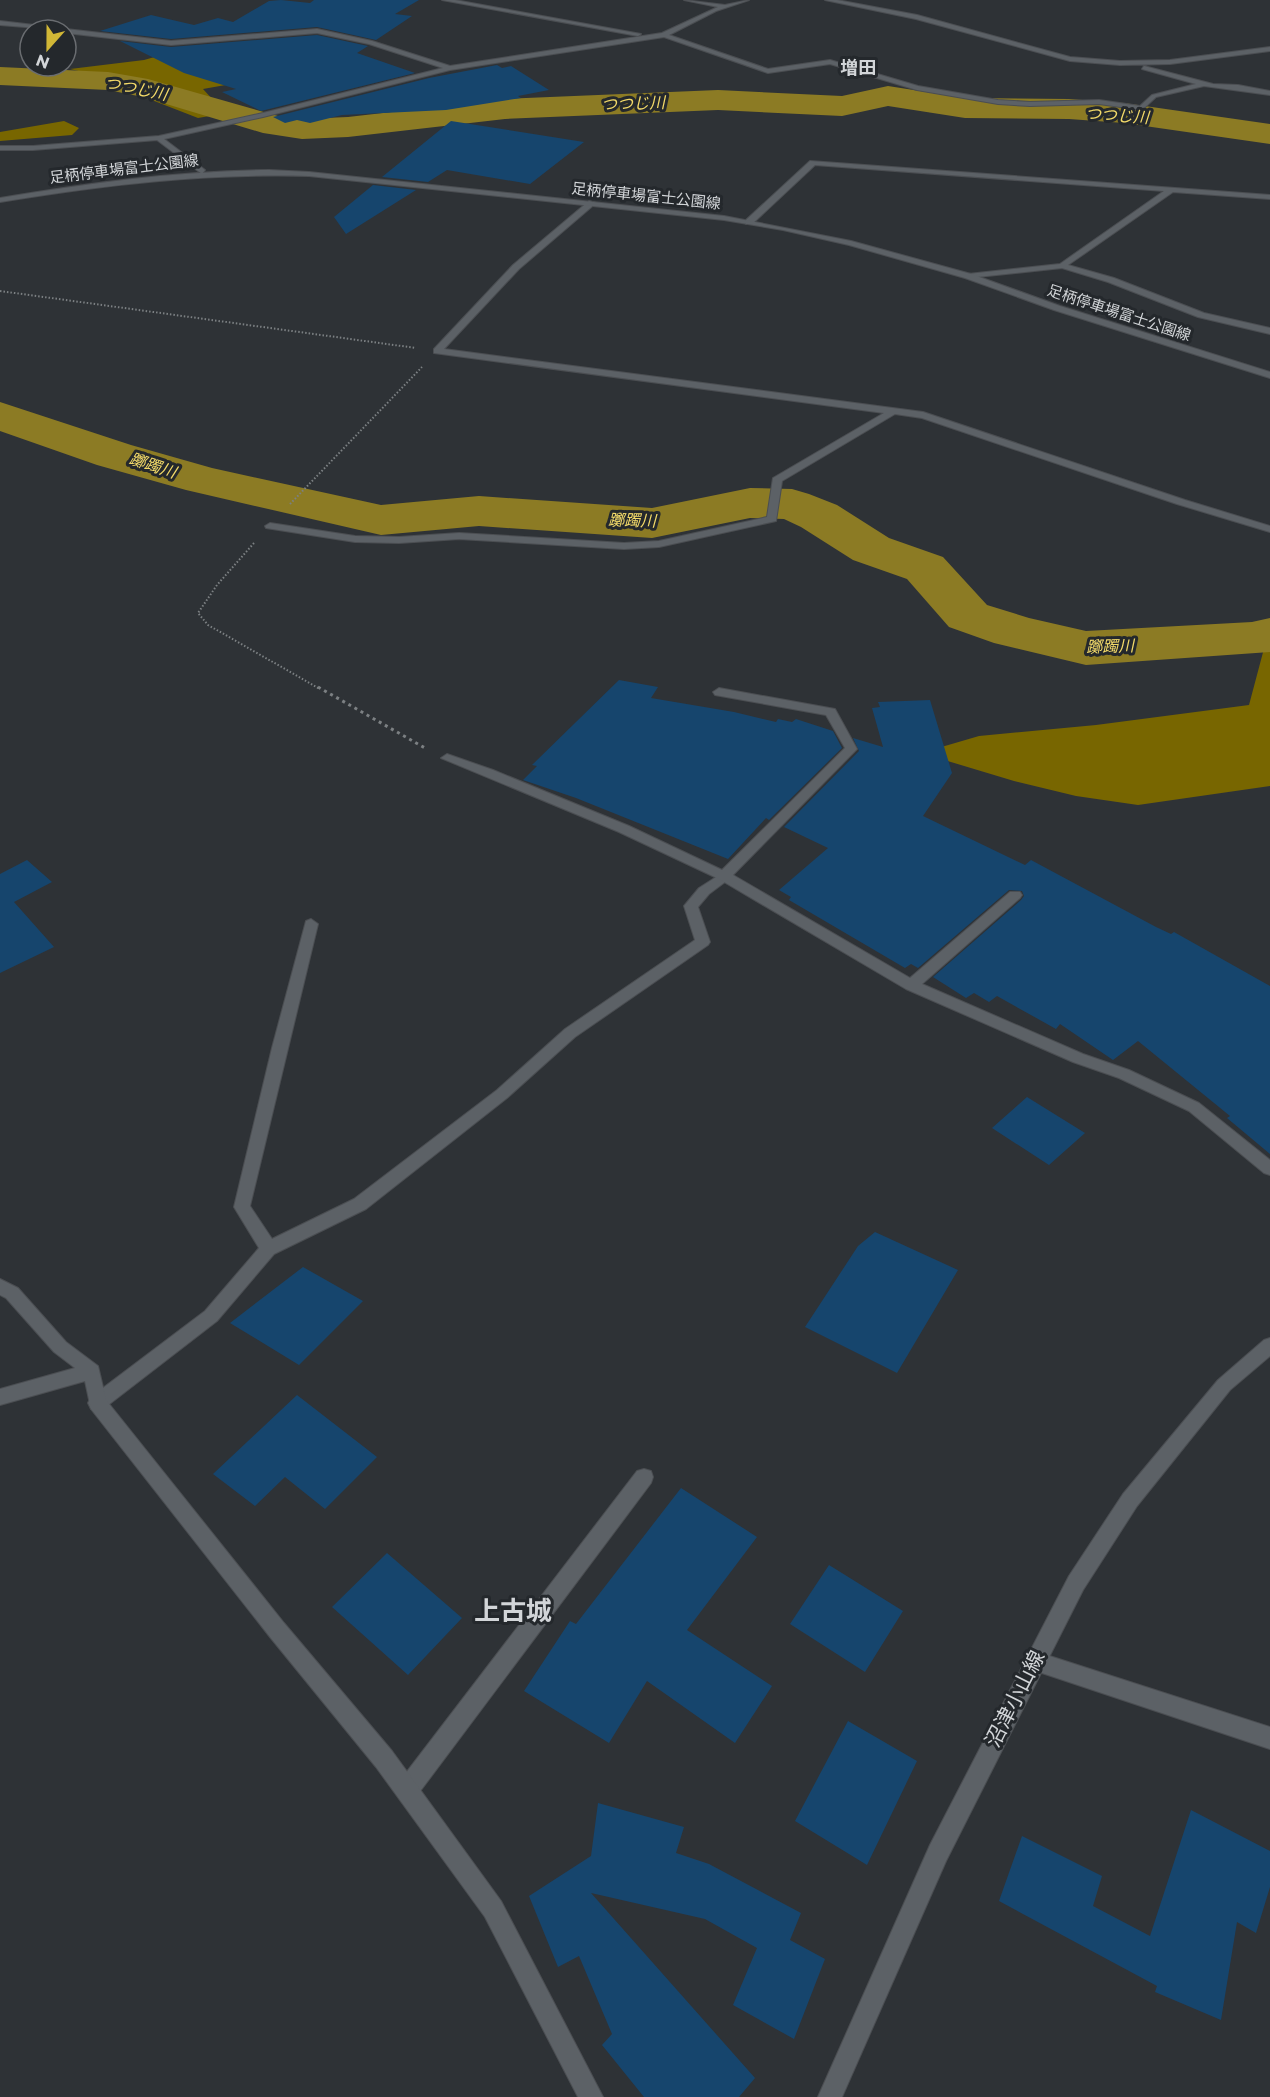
<svg xmlns="http://www.w3.org/2000/svg" width="1270" height="2097" font-family="Montserrat,'Noto Sans JP',sans-serif">
<style>
.forest{fill:#786600}
.lines{fill:none;stroke-linecap:round;stroke-linejoin:round}
.river{fill:#8c7b24;fill-rule:evenodd}
.building{fill:#16456d}
.lane-casing{stroke:#4b4e52;stroke-width:2}
.street-casing{stroke:#4b4e52;stroke-width:2}
.secondary-casing{stroke:#4b4e52;stroke-width:2}
.path-far1{stroke:#7c8083;stroke-width:2;stroke-dasharray:1.5 2;stroke-linecap:butt}
.path{stroke:#7c8083;stroke-width:3;stroke-dasharray:3 4;stroke-linecap:butt}
.lane{fill:#5c6166;fill-rule:evenodd}
.street{fill:#5c6166;fill-rule:evenodd}
.secondary{fill:#5c6166;fill-rule:evenodd}
.labels{text-anchor:middle;stroke-width:6;stroke-linejoin:round;paint-order:stroke}
.far-street-label{font-size:15px;fill:#d2d5d8;stroke:#24282c}
.far-water-label{font-size:16px;font-style:italic;fill:#f3da69;stroke:#24282c}
.far-quarter-label{font-size:18px;font-weight:bold;fill:#d2d5d8;stroke:#24282c}
.near-street-label{font-size:21px;fill:#d2d5d8;stroke:#24282c}
.near-quarter-label{font-size:26px;font-weight:bold;fill:#d2d5d8;stroke:#24282c}
</style>
<rect width="100%" height="100%" fill="#2e3236"/>
<path class="forest" d="M179,50L248,81L203,89L214,101L245,110L198,118L131,92L98,88L91,74L70,69L144,60Z
M64,121L79,128L72,135L0,141V132Z
M1270,626V786L1138,805L1076,796L1014,781L921,753L979,736L1096,725L1249,705Z"/>
<g class="lines">
<path class="river" d="M0,67L108,72L148,79L278,116L302,119L348,117L505,99L718,90L842,96L888,86L965,98L1069,99L1124,103L1270,124V144L1124,123L1069,119L965,118L888,106L842,116L718,110L505,119L348,137L302,139L263,133L143,97L108,90L0,85Z
M0,402L131,445L212,468L381,505L479,496L652,508L750,488L792,489L809,494L837,505L889,538L943,557L987,605L1029,618L1086,631L1252,622L1270,618V652L1086,665L994,643L949,627L907,579L853,560L801,527L784,519L750,518L652,538L479,526L381,535L186,490L97,465L0,431Z"/>
</g>
<path class="building" d="M281,0L310,3L314,0H419L395,14L412,16L376,40L317,27L171,39L100,31L151,15L194,25L218,18L233,22L269,1Z
M317,35L368,46L357,53L415,73L261,111L222,92L236,89L184,73L120,41L171,47Z
M497,65L502,68L511,66L549,90L518,96L521,98L446,110L342,115L310,123L297,120L285,123L273,117L429,78Z
M451,121L584,142L530,184L447,170L428,182L382,177Z
M373,185L416,190L346,234L334,217Z
M619,680L658,687L651,698L734,712L776,722L778,719L792,722L796,719L833,731L842,748L769,820L766,818L728,859L576,798L523,780L537,766L532,765Z
M930,700L952,773L923,816L1025,865L1031,860L1156,927L1171,934L1174,932L1270,986V1154L1227,1118L1230,1116L1138,1041L1113,1060L1060,1024L1056,1029L997,996L989,1002L974,993L966,998L933,977L1021,900L1024,896L1022,891L1009,890L918,968L911,964L905,968L789,900L791,897L779,890L828,848L784,827L859,751L853,738L883,747L872,708L880,707L878,702Z
M27,860L52,882L14,902L54,947L0,973V874Z
M1027,1097L1085,1133L1049,1165L992,1128Z
M875,1232L958,1270L897,1373L805,1327L858,1246Z
M303,1267L363,1301L299,1365L230,1323Z
M297,1395L377,1457L325,1509L285,1477L255,1506L213,1474Z
M681,1488L757,1537L687,1630L772,1686L735,1743L647,1681L609,1743L524,1691L570,1621L576,1624Z
M387,1553L462,1618L408,1675L332,1607Z
M829,1565L903,1611L865,1672L790,1624Z
M848,1721L917,1761L867,1865L795,1821Z
M598,1803L684,1827L676,1853L709,1864L801,1913L790,1940L825,1959L794,2039L733,2005L757,1948L705,1919L591,1893L755,2078L739,2097H644L602,2045L612,2034L579,1956L558,1967L529,1896L591,1856Z
M1191,1810L1270,1851V1887L1256,1933L1237,1922L1221,2020L1155,1992L1157,1986L999,1901L1022,1836L1102,1876L1093,1906L1150,1936Z"/>
<g class="lines">
<g class="lane-casing">
<path id="lane" d="M724,872L731,876L729,879L709,894L698,907L710,942L708,945L575,1037L507,1098L366,1209L274,1254L217,1321L103,1409L97,1411L91,1409L88,1403L91,1397L205,1311L259,1248L234,1207L272,1048L306,921L311,919L318,924L250,1206L272,1239L354,1199L497,1090L565,1029L695,940L684,906L699,888Z
M644,1469L651,1471L653,1477L651,1483L415,1798L407,1801L399,1798L396,1790L399,1782L637,1471Z"/>
</g>
<g class="street-casing">
<path id="street" d="M442,0H455L641,34L638,36Z
M684,0L725,5L749,0L716,11L669,35L768,69L830,60L918,86L998,100L1030,102L1099,100L1140,106L1152,95L1196,84L1142,69L1144,66L1213,84L1238,85L1270,91V95L1204,86L1156,97L1142,110L1099,104L1030,106L998,104L917,90L830,64L768,73L664,37L450,70L263,117L164,139L205,170L202,174L157,140L33,150H0V146H33L159,136L263,113L443,68L369,44L317,33L171,45L66,33L64,30L66,29L171,41L317,29L372,41L450,66L662,33L718,7Z
M825,0H837L917,15L1070,57L1120,61L1170,60L1270,47V51L1170,64L1120,65L1070,61L916,19Z
M0,21L60,28L63,30L0,25Z
M810,161L1270,195V199L1173,192L1068,265L1114,278L1204,313L1270,328V334L1198,317L1108,282L1062,268L968,278L964,276L968,274L1060,264L1164,191L815,165L752,224H746V220Z
M589,201L596,203L519,269L444,349L923,412L1185,500L1270,526V532L1177,504L922,418L895,414L782,481L776,521L659,547L624,549L459,539L399,543L355,542L266,528L265,526L270,523L355,536L399,537L459,533L624,543L659,541L767,517L773,478L884,413L434,353V349L513,265Z
M719,688L835,709L857,749L733,875L910,978L1010,892H1020L1022,895L1020,898L922,984L1083,1054L1129,1070L1199,1103L1270,1160V1175L1264,1173L1189,1111L1119,1078L1073,1062L906,989L719,879L619,832L441,758L447,754L493,770L629,826L722,870L845,748L826,715L715,695L713,692Z
M0,1279L18,1288L66,1342L98,1366L106,1400L284,1623L392,1751L501,1901L603,2097H578L485,1917L376,1767L270,1637L91,1409L85,1381L0,1405V1389L75,1368L54,1352L6,1298L0,1295Z
M1034,1651L1270,1727V1749L1027,1668L1024,1661L1027,1654Z"/>
</g>
<g class="secondary-casing">
<path id="secondary" d="M269,170L309,172L724,216L851,241L971,274L1060,306L1270,372V378L1054,310L965,278L849,245L783,230L724,220L309,176C204,173 103,185 0,202V198C90,183 178,171 269,170Z
M1270,1338V1356L1230,1390L1137,1506L1083,1590L946,1861L842,2097H818L930,1845L1069,1576L1123,1494L1218,1380L1264,1340Z"/>
</g>
<path class="path-far1" d="M0,291L416,348
M290,504L422,367
M254,543L217,585L198,613L208,625L320,689"/>
<path class="path" d="M318,687L425,748"/>
<use href="#lane" class="lane"/>
<use href="#street" class="street"/>
<use href="#secondary" class="secondary"/>
</g>
<g class="labels">
<g class="far-street-label">
<text transform="translate(124 169) rotate(-7)" y="5">足柄停車場富士公園線</text>
<text transform="translate(646 196) rotate(6)" y="5">足柄停車場富士公園線</text>
<text transform="translate(1119 313) rotate(18)" y="5">足柄停車場富士公園線</text>
</g>
<g class="far-water-label">
<text transform="translate(136 88) rotate(11)" y="6">つつじ川</text>
<text transform="translate(633 103) rotate(-2)" y="6">つつじ川</text>
<text transform="translate(1117 115) rotate(4)" y="6">つつじ川</text>
<text transform="translate(153 465) rotate(18)" y="6">躑躅川</text>
<text transform="translate(632 520) rotate(1)" y="6">躑躅川</text>
<text transform="translate(1110 646) rotate(-2)" y="6">躑躅川</text>
</g>
<g class="far-quarter-label">
<text x="858" y="74">増田</text>
</g>
<g class="near-street-label">
<text transform="translate(1015 1699) rotate(-63)" y="7">沼津小山線</text>
</g>
<g class="near-quarter-label">
<text x="513" y="1620">上古城</text>
</g>
</g>
<g transform="translate(48 48) rotate(201)"><circle r="28" fill="#24282c" stroke="#6a6d71" stroke-width="1.5"/>
<path d="M0-4.5L10 22L0 15L-10 22Z" fill="#d1b736"/>
<text y="-9" font-size="16" font-weight="bold" text-anchor="middle" fill="#d2d5d8">N</text>
</g>
</svg>
